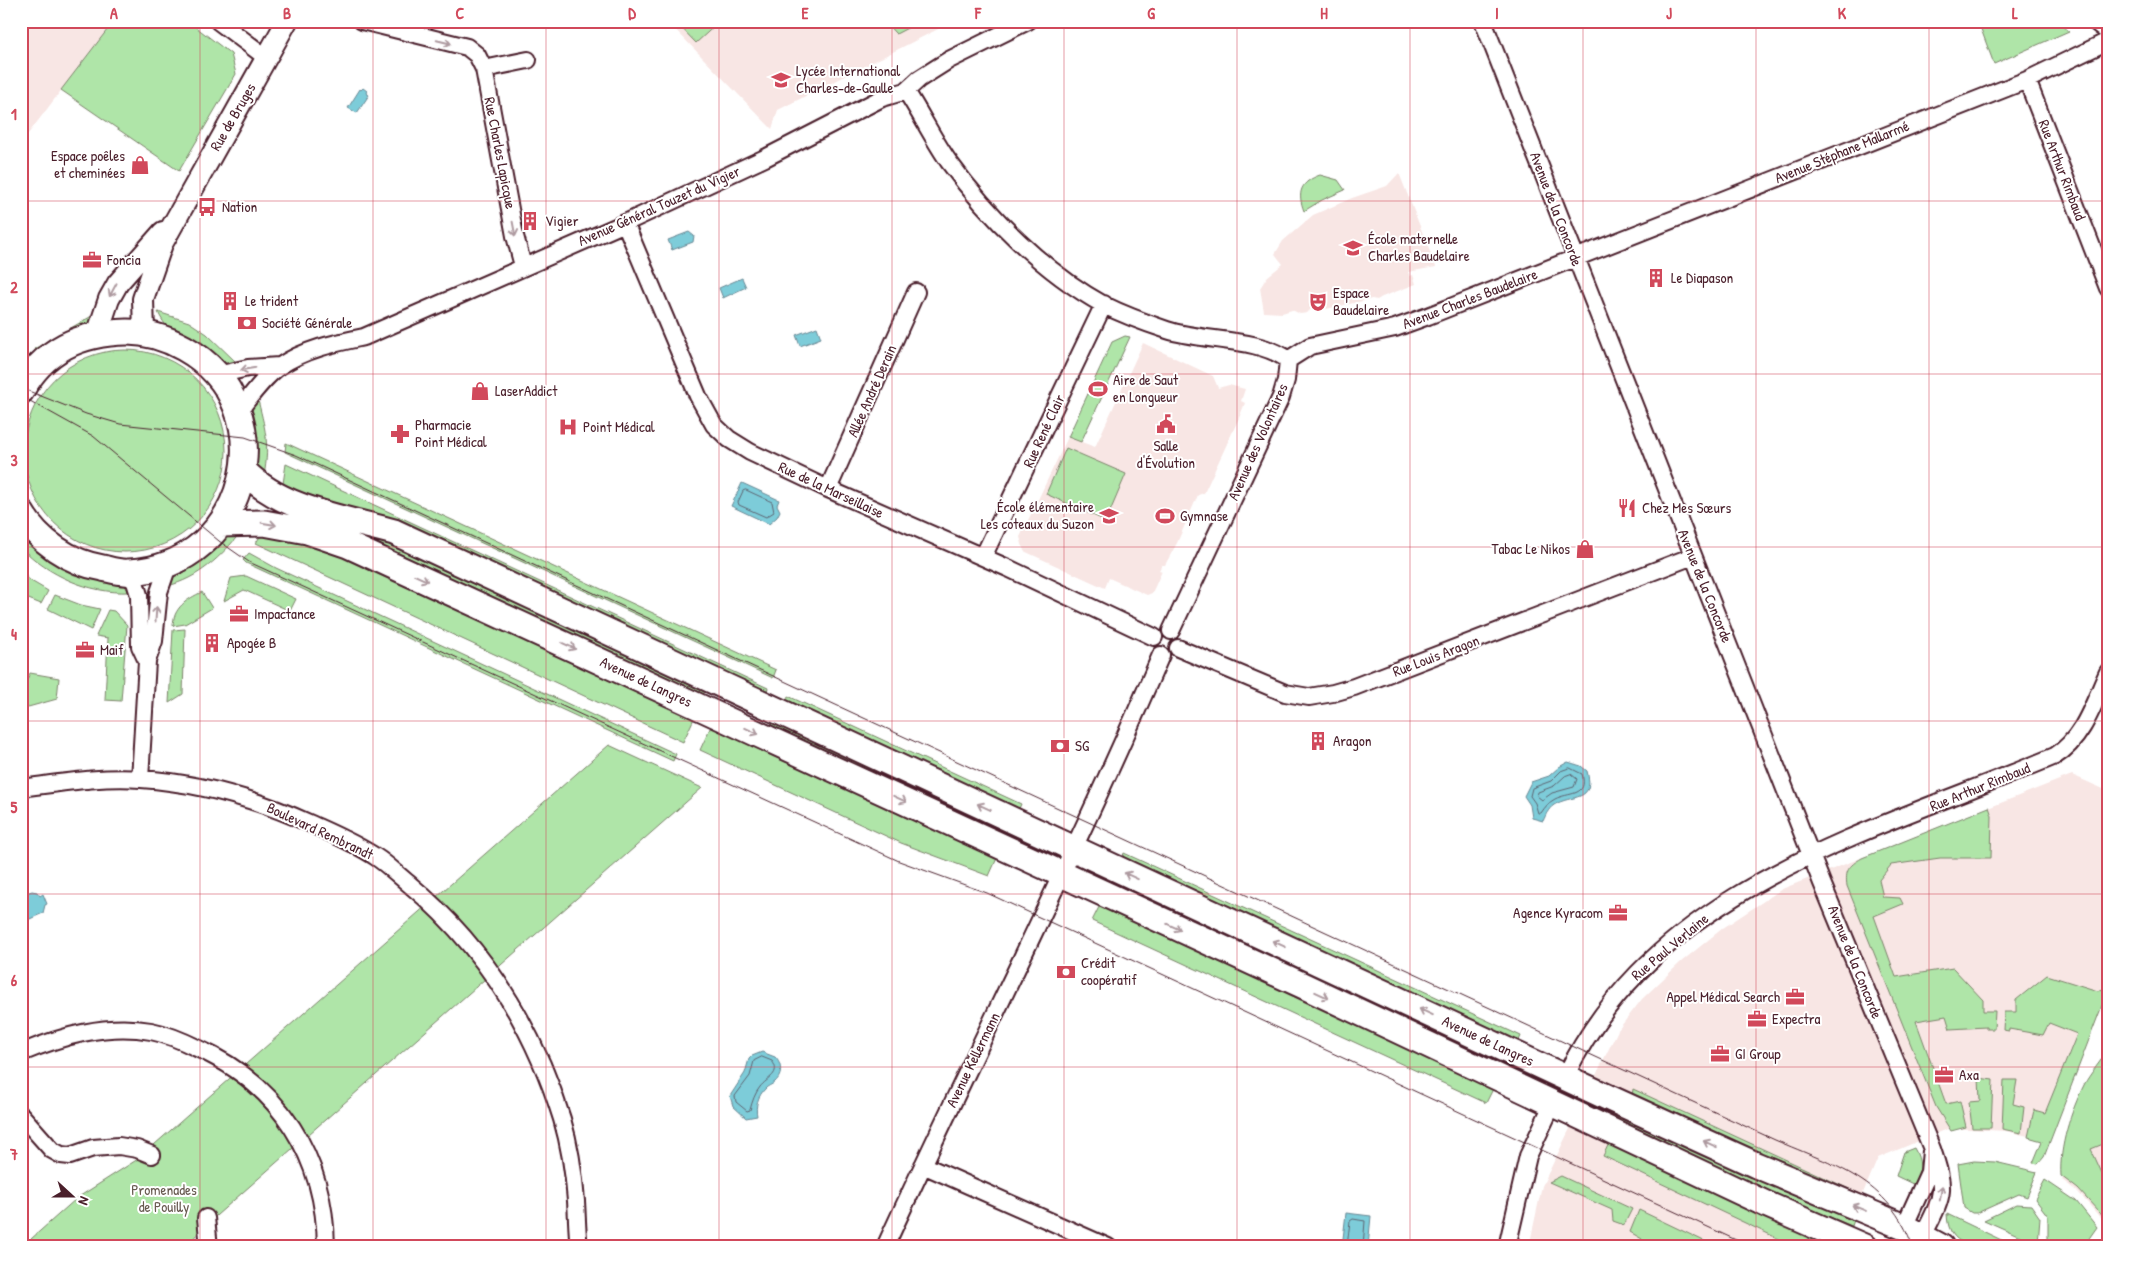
<svg xmlns="http://www.w3.org/2000/svg" width="2129" height="1268" font-family="'Patrick Hand',sans-serif">
<style>
.built{fill:#f8e6e4}
.green{fill:#afe5a8;stroke:#7c826a}
.water{fill:#7dccd9;stroke:#698793}
.lines{fill:none;stroke-linecap:round;stroke-linejoin:round}
.shore{stroke:#5e6471;stroke-width:1}
.minor-casing{stroke:#4a1f2b;stroke-width:20}
.tertiary-casing{stroke:#4a1f2b;stroke-width:24}
.primary-casing{stroke:#4a1f2b;stroke-width:29}
.minor{stroke:#fff;stroke-width:16}
.tertiary{stroke:#fff;stroke-width:20}
.primary{stroke:#fff;stroke-width:25}
.tram{stroke:#4a1f2b;stroke-width:1}
.oneway{stroke:#ae9aa0}
.grid{fill:none;stroke:#d1495b;stroke-width:1;stroke-opacity:0.55}
.labels{text-anchor:middle;stroke-width:4;stroke-linejoin:round;paint-order:stroke}
.poi-label{font-size:15px;fill:#4a1f2b;stroke:#fff;text-anchor:start}
.street-label{font-size:15px;fill:#4a1f2b;stroke:#fff}
.park-label{font-size:15px;fill:#685a50;stroke:#fff}
.neatline{fill:none;stroke:#d1495b;stroke-width:2}
.grid-label{font-size:16px;text-anchor:middle;font-weight:bold;fill:#d1495b}
</style>
<rect width="100%" height="100%" fill="#fff"/>
<filter id="ink" filterUnits="userSpaceOnUse"><feTurbulence type="fractalNoise" baseFrequency=".02" numOctaves="2"/><feDisplacementMap in="SourceGraphic" scale="10" xChannelSelector="R" yChannelSelector="G"/><feConvolveMatrix kernelMatrix="1 2 1 2 8 2 1 2 1" color-interpolation-filters="sRGB"/></filter>
<g filter="url(#ink)">
<path class="built" d="M21,21H114L28,134L21,130Z
M667,21H954L778,110L772,129Z
M1399,173L1436,267L1408,272L1410,276L1413,275L1416,284L1382,297L1377,300L1372,299L1326,309L1325,305L1312,308L1307,313L1300,314L1292,310L1282,313L1264,312L1260,288L1267,277L1283,264L1275,254L1283,241L1313,215L1352,198L1387,186Z
M1143,343L1213,376L1218,388L1229,385L1245,389L1241,401L1245,403L1239,418L1204,493L1198,495L1177,543L1165,565H1162L1159,570L1162,571L1152,593L1147,595L1109,578L1105,588L1024,551L1020,537L1068,437L1095,447Z
M2072,775L2108,791V994L2045,1140L2006,1131L1950,1128L1878,1158L1840,1247H1529L1542,1186L1618,1030L1642,999L1681,962L1723,928L1782,889Z
M2108,1076V1224L2104,1222L2078,1192L2062,1180Z"/>
<path class="green" d="M114,21H188L231,54L236,74L179,171L61,90Z
M675,21H720L696,43Z
M884,21H921L896,34Z
M1978,21H2057L2069,31L1994,64Z
M1320,175L1338,180L1345,190L1322,200L1304,211C1297,193 1300,182 1320,175Z
M158,312L189,322L207,334L237,363L222,368C198,352 170,339 158,312Z
M97,313L94,324L37,354L34,349Z
M1125,336L1130,337L1081,442L1068,437L1112,342Z
M24 451a101 101 0 1 1 202 0a101 101 0 1 1-202 0Z
M257,396C265,429 270,442 264,476C262,475 259,474 258,471C248,459 246,407 257,396Z
M286,443L776,670L773,678L285,452Z
M1066,448L1126,474L1106,521L1046,494Z
M286,464L768,688L766,694L282,490Z
M279,501L345,522L706,688L702,698L272,516Z
M21,523L124,584L129,592C90,594 47,575 21,547Z
M265,528L298,536L697,712L683,742L256,543Z
M240,533C222,556 198,579 167,586L170,575L221,535Z
M249,553L276,568L676,754L673,761L246,563L243,560Z
M21,572L31,581L48,591L41,604L21,596Z
M246,576L296,599L290,611L244,590L224,601L231,578Z
M202,592L212,608L185,624L173,626C173,608 187,599 202,592Z
M55,595L81,605L100,609L91,630L48,609Z
M108,610L114,611L127,625L121,701L105,700L108,638L96,636Z
M185,629L183,694L169,703L173,630Z
M30,673L59,678L57,699L21,709V692Z
M788,696L1021,804L1018,811L784,705Z
M774,719L1025,836L1021,844L770,728Z
M712,724L998,856L989,876L901,843L700,750Z
M609,745L702,788L200,1230L187,1247H22L77,1198L138,1159Z
M1989,807L1992,816L1991,858H1940L1891,865L1879,880L1883,897L1900,898L1903,904L1874,916L1896,977L1953,968L1983,1000V1011H1995L1994,1029H1986V1027L1950,1029L1946,1016L1916,1021L1946,1104L1960,1101L1966,1127L1951,1131L1936,1107L1847,886C1845,871 1848,866 1862,858Z
M1124,853L1521,1036L1518,1043L1122,859Z
M1113,877L1528,1069L1524,1079L1108,886Z
M1101,903L1495,1085L1486,1103L1092,921Z
M2047,975L2098,991L2108,987V990L2044,1157L2038,1164L2033,1163L2042,1141L2028,1137L2034,1110L2045,1113L2077,1034L2049,1023L2043,1035L2009,1029V1031L2003,1030L2004,1012H2016V1000Z
M2108,1049V1142L2091,1149L2107,1184L2106,1185L2108,1191V1222L2078,1189L2061,1176C2059,1147 2071,1111 2084,1085C2090,1073 2101,1062 2108,1049Z
M1979,1078L1993,1080L1991,1128H1972L1969,1102L1980,1101Z
M2004,1080H2017L2013,1104L2024,1107L2021,1133L2002,1129Z
M1633,1089L1860,1194L1734,1143L1632,1097Z
M1600,1102L1855,1217L1852,1226L1761,1189L1596,1111Z
M1610,1141L1801,1232L1829,1247H1796L1603,1156Z
M1914,1148C1922,1162 1921,1170 1915,1185L1896,1176L1904,1152Z
M1974,1161L1995,1162L2037,1172L2027,1197L2019,1194L1977,1213H1972L1964,1208L1958,1164Z
M1561,1176L1632,1209L1624,1225L1613,1221L1612,1210L1549,1182Z
M2045,1180L2076,1201L2097,1227L2085,1244L2080,1247H2048V1216L2035,1199Z
M2017,1204L2031,1205L2040,1218L2038,1244L1984,1220Z
M1639,1210L1706,1242L1705,1247H1639L1642,1239L1630,1232Z
M1947,1214L2016,1247C1987,1247 1948,1254 1947,1214Z"/>
<path class="water" d="M363,88L367,91L366,93L369,95L357,113L348,108L360,89L361,90Z
M689,232L694,236L693,242L672,250L668,240Z
M742,278L746,287L723,298L719,288Z
M817,327L821,338L800,346L796,335Z
M742,483L779,500L777,505L780,511L777,517L769,524L731,506Z
M1568,762L1581,766L1587,771C1596,803 1571,794 1554,805C1548,809 1546,815 1543,821L1532,818L1530,805L1524,796L1531,782L1549,776L1559,767Z
M32,891L37,892L40,896L43,894L47,904L45,905L43,913L21,923V895Z
M762,1052L775,1057C782,1064 783,1075 775,1082C772,1085 767,1086 765,1089C758,1096 755,1106 757,1116L746,1118L733,1106L730,1096L745,1073L749,1059L752,1056Z
M1346,1213L1371,1216L1368,1247H1342Z"/>
<g class="lines">
<path class="shore" d="M746,490L772,502L774,512L766,517L739,505L738,502L743,491Z
M1570,768L1582,774C1589,797 1568,792 1555,799C1549,802 1545,807 1541,813H1538L1535,803L1530,796L1532,788L1551,781L1561,771Z
M1571,774L1577,779L1574,787L1552,793L1542,800L1537,796L1538,792L1554,786L1565,776Z
M762,1057L772,1061C782,1074 767,1078 760,1087C755,1093 752,1102 750,1110L747,1111L736,1102L735,1096L750,1076L754,1061Z
M1347,1247L1350,1221L1353,1219L1365,1221L1363,1247"/>
<g class="minor-casing">
<path id="minor" d="M218,21L267,58
M362,21L467,47L477,55L484,69L515,236L523,266
M1483,21L1822,883L1932,1149C1947,1193 1943,1195 1923,1236
M2094,21L2108,32
M484,69L528,60
M2027,80L2108,288
M906,91C921,114 933,139 949,162C989,217 1044,272 1104,305C1124,315 1146,323 1167,330C1203,342 1258,337 1288,360L1310,346L1395,328L1428,316L2027,80L2108,41
M625,223L698,396L714,425L729,439L750,452L828,489L1010,569L1154,637
M217,375L248,368L279,366
M238,412C250,397 264,377 280,366C305,349 335,343 364,337L625,223L765,158L882,98L906,91L919,79L949,60L1028,21
M828,489L916,292
M983,557L1104,304
M127,573L135,582L139,595L140,646L147,661
M1171,631L1281,397L1286,380L1288,360
M1178,648L1285,693L1309,697L1333,693L1354,687L1693,556
M140,779L147,661L154,641L159,592L169,563
M21,788C61,783 101,776 141,779C200,783 256,799 309,823C331,833 355,843 376,857C387,864 397,874 408,883C484,946 533,1025 562,1119C570,1146 574,1174 576,1201C577,1216 577,1232 579,1247
M21,1053C62,1036 106,1023 151,1031C166,1034 183,1041 197,1048C280,1085 325,1157 326,1247
M1565,1077C1658,884 1874,832 2055,756C2084,738 2094,702 2108,672
M21,1115L52,1150L61,1155L70,1156L93,1148L119,1146L137,1149L152,1155
M923,1165L1108,1247
M206,1218L209,1247
M1904,1227L1929,1172L1931,1151
M885,1247C976,1049 1075,855 1161,655
M1507,1247L1528,1156L1553,1103"/>
</g>
<g class="tertiary-casing">
<path id="tertiary" d="M144,332L143,299L162,244L287,21
M97,335L109,299L118,283L163,232"/>
</g>
<g class="primary-casing">
<path id="primary" d="M21,391C44,349 80,333 127,332C148,332 166,338 184,348C289,407 248,567 129,572C120,573 111,570 103,568C70,563 38,541 21,512
M244,471C281,510 344,518 394,532L1607,1097L1756,1165L1904,1227L1941,1247
M220,524L264,523L307,531L348,545L1302,985L1768,1205L1864,1247"/>
</g>
<use href="#minor" class="minor"/>
<use href="#tertiary" class="tertiary"/>
<use href="#primary" class="primary"/>
<path class="tram" d="M21,388L86,414L120,424L245,437L296,455L1775,1140C1835,1166 1889,1179 1913,1247
M21,396L93,436L219,541L249,562L899,861L987,893L1751,1247"/>
</g>
<defs><path id="oneway-shaft" d="M-6 0H5M1.5-3L5.5 0L1.5 3" fill="none" stroke-width="1.6" stroke-linecap="round" stroke-linejoin="round" transform="scale(1.25)"/></defs>
<g class="oneway">
<use href="#oneway-shaft" transform="translate(444 42) rotate(14)"/>
<use href="#oneway-shaft" transform="translate(514 229) rotate(79)"/>
<use href="#oneway-shaft" transform="translate(113 290) rotate(118)"/>
<use href="#oneway-shaft" transform="translate(248 369) rotate(170)"/>
<use href="#oneway-shaft" transform="translate(269 524) rotate(10)"/>
<use href="#oneway-shaft" transform="translate(421 578) rotate(25)"/>
<use href="#oneway-shaft" transform="translate(156 614) rotate(-86)"/>
<use href="#oneway-shaft" transform="translate(569 646) rotate(25)"/>
<use href="#oneway-shaft" transform="translate(752 731) rotate(25)"/>
<use href="#oneway-shaft" transform="translate(900 799) rotate(25)"/>
<use href="#oneway-shaft" transform="translate(984 807) rotate(-155)"/>
<use href="#oneway-shaft" transform="translate(1131 876) rotate(-155)"/>
<use href="#oneway-shaft" transform="translate(1174 927) rotate(25)"/>
<use href="#oneway-shaft" transform="translate(1279 944) rotate(-155)"/>
<use href="#oneway-shaft" transform="translate(1322 995) rotate(25)"/>
<use href="#oneway-shaft" transform="translate(1426 1012) rotate(-155)"/>
<use href="#oneway-shaft" transform="translate(1710 1144) rotate(-155)"/>
<use href="#oneway-shaft" transform="translate(1941 1193) rotate(-81)"/>
<use href="#oneway-shaft" transform="translate(1859 1208) rotate(-157)"/>
</g>
</g>
<path class="grid" d="M200,21V1247M373,21V1247M546,21V1247M719,21V1247M892,21V1247M1064,21V1247M1237,21V1247M1410,21V1247M1583,21V1247M1756,21V1247M1929,21V1247M21,201H2108M21,374H2108M21,547H2108M21,721H2108M21,894H2108M21,1067H2108"/>
<defs>
<g id="school-bare" transform="scale(1.5)"><path d="M0-5L7-2L0 1L-7-2ZM-4 1L0 2.5L4 1V4Q0 6-4 4Z" fill="#d1495b" stroke="#fff" stroke-width="2.5" paint-order="stroke"/></g>
<g id="shop-bare" transform="scale(1.5)"><path d="M-5-2.5h2.3a2.7 3.5 0 0 1 5.4 0H5L5.5 6h-11ZM-1.5-2.5h3a1.5 2.3 0 0 0-3 0Z" fill="#d1495b" stroke="#fff" stroke-width="2.5" paint-order="stroke"/></g>
<g id="bus-bare" transform="scale(1.5)"><path d="M-5-6H5V4H4V6H2V4H-2V6H-4V4H-5ZM-3.5-4V0h7V-4ZM-3.5 1.2v1.5H-2V1.2ZM2 1.2v1.5H3.5V1.2Z" fill="#d1495b" stroke="#fff" stroke-width="2.5" paint-order="stroke"/></g>
<g id="building-bare" transform="scale(1.5)"><path d="M-4-6H4V6H1V3H-1V6H-4ZM-2.5-4.3h1.7v1.8h-1.7ZM.8-4.3h1.7v1.8H.8ZM-2.5-1h1.7V.8h-1.7ZM.8-1h1.7V.8H.8Z" fill="#d1495b" stroke="#fff" stroke-width="2.5" paint-order="stroke"/></g>
<g id="office-bare" transform="scale(1.5)"><path d="M-6-3h4V-5.5h4V-3h4V5H-6ZM-1-4.5V-3h2v-1.5ZM-6 0V1H6V0Z" fill="#d1495b" stroke="#fff" stroke-width="2.5" paint-order="stroke"/></g>
<g id="theatre-bare" transform="scale(1.5)"><path d="M-5-5.5Q0-4 5-5.5V0Q5 5 0 6Q-5 5-5 0ZM-3.3-2.5H-1v1.5H-3.3ZM1-2.5H3.3v1.5H1ZM-2.8 1Q0 5.5 2.8 1Z" fill="#d1495b" stroke="#fff" stroke-width="2.5" paint-order="stroke"/></g>
<g id="bank-bare" transform="scale(1.5)"><path d="M-6-4H6V4H-6ZM0-2.3a2.3 2.3 0 1 0 0 4.6a2.3 2.3 0 1 0 0-4.6Z" fill="#d1495b" stroke="#fff" stroke-width="2.5" paint-order="stroke"/></g>
<g id="stadium-bare" transform="scale(1.5)"><path d="M0-5a6.5 5 0 1 0 0 10a6.5 5 0 1 0 0-10ZM-3.5-1.8h7v3.6h-7Z" fill="#d1495b" stroke="#fff" stroke-width="2.5" paint-order="stroke"/></g>
<g id="civic-bare" transform="scale(1.5)"><path d="M-.6-6.5H3V-4.5H.6V-3L4-1V1h2V6H-6V1h2V-1L-.6-3ZM-1.2 2.5V6h2.4V2.5Z" fill="#d1495b" stroke="#fff" stroke-width="2.5" paint-order="stroke"/></g>
<g id="hospital-bare" transform="scale(1.5)"><path d="M-5-5h3v3.5h4V-5h3V5h-3V1.5h-4V5h-3Z" fill="#d1495b" stroke="#fff" stroke-width="2.5" paint-order="stroke"/></g>
<g id="pharmacy-bare" transform="scale(1.5)"><path d="M-2-6h4v4h4v4h-4v4h-4v-4h-4v-4h4Z" fill="#d1495b" stroke="#fff" stroke-width="2.5" paint-order="stroke"/></g>
<g id="restaurant-bare" transform="scale(1.5)"><path d="M-5-6h1v4h1v-4h1v4h1v-4h1v5L-1.5 .5V6h-2V.5L-5-1ZM5-6V6H3V1.5H1.5Q1.5-4 5-6Z" fill="#d1495b" stroke="#fff" stroke-width="2.5" paint-order="stroke"/></g>
</defs>
<g fill-rule="evenodd">
<use href="#school-bare" x="781" y="80"/>
<use href="#shop-bare" x="140" y="165"/>
<use href="#bus-bare" x="207" y="207"/>
<use href="#building-bare" x="530" y="221"/>
<use href="#school-bare" x="1353" y="248"/>
<use href="#office-bare" x="92" y="260"/>
<use href="#building-bare" x="1656" y="278"/>
<use href="#building-bare" x="230" y="301"/>
<use href="#theatre-bare" x="1318" y="302"/>
<use href="#bank-bare" x="247" y="323"/>
<use href="#stadium-bare" x="1098" y="389"/>
<use href="#shop-bare" x="480" y="391"/>
<use href="#civic-bare" x="1166" y="424"/>
<use href="#hospital-bare" x="568" y="427"/>
<use href="#pharmacy-bare" x="400" y="434"/>
<use href="#restaurant-bare" x="1627" y="508"/>
<use href="#school-bare" x="1109" y="516"/>
<use href="#stadium-bare" x="1165" y="516"/>
<use href="#shop-bare" x="1585" y="549"/>
<use href="#office-bare" x="239" y="614"/>
<use href="#building-bare" x="212" y="643"/>
<use href="#office-bare" x="85" y="650"/>
<use href="#building-bare" x="1318" y="741"/>
<use href="#bank-bare" x="1060" y="746"/>
<use href="#office-bare" x="1618" y="913"/>
<use href="#bank-bare" x="1066" y="972"/>
<use href="#office-bare" x="1795" y="997"/>
<use href="#office-bare" x="1757" y="1019"/>
<use href="#office-bare" x="1720" y="1054"/>
<use href="#office-bare" x="1944" y="1075"/>
</g>
<g class="labels">
<g class="poi-label">
<text x="796" y="76">Lycée International<tspan x="796" dy="17">Charles-de-Gaulle</tspan></text>
<text x="125" y="161" text-anchor="end">Espace poêles<tspan x="125" dy="17">et cheminées</tspan></text>
<text x="222" y="212">Nation</text>
<text x="545" y="226">Vigier</text>
<text x="1368" y="244">École maternelle<tspan x="1368" dy="17">Charles Baudelaire</tspan></text>
<text x="107" y="265">Foncia</text>
<text x="1671" y="283">Le Diapason</text>
<text x="1333" y="298">Espace<tspan x="1333" dy="17">Baudelaire</tspan></text>
<text x="245" y="306">Le trident</text>
<text x="262" y="328">Société Générale</text>
<text x="1113" y="385">Aire de Saut<tspan x="1113" dy="17">en Longueur</tspan></text>
<text x="495" y="396">LaserAddict</text>
<text x="415" y="430">Pharmacie<tspan x="415" dy="17">Point Médical</tspan></text>
<text x="583" y="432">Point Médical</text>
<text x="1166" y="451" text-anchor="middle">Salle<tspan x="1166" dy="17">d'Évolution</tspan></text>
<text x="1094" y="512" text-anchor="end">École élémentaire<tspan x="1094" dy="17">Les coteaux du Suzon</tspan></text>
<text x="1642" y="513">Chez Mes Sœurs</text>
<text x="1180" y="521">Gymnase</text>
<text x="1570" y="554" text-anchor="end">Tabac Le Nikos</text>
<text x="254" y="619">Impactance</text>
<text x="227" y="648">Apogée B</text>
<text x="100" y="655">Maif</text>
<text x="1333" y="746">Aragon</text>
<text x="1075" y="751">SG</text>
<text x="1603" y="918" text-anchor="end">Agence Kyracom</text>
<text x="1081" y="968">Crédit<tspan x="1081" dy="17">coopératif</tspan></text>
<text x="1780" y="1002" text-anchor="end">Appel Médical Search</text>
<text x="1772" y="1024">Expectra</text>
<text x="1735" y="1059">GI Group</text>
<text x="1959" y="1080">Axa</text>
</g>
<g class="street-label">
<text transform="translate(233 117) rotate(-60)" y="5">Rue de Bruges</text>
<text transform="translate(1842 152) rotate(-22)" y="5">Avenue Stéphane Mallarmé</text>
<text transform="translate(500 153) rotate(79)" y="5">Rue Charles Lapicque</text>
<text transform="translate(2062 170) rotate(69)" y="5">Rue Arthur Rimbaud</text>
<text transform="translate(659 206) rotate(-24)" y="5">Avenue Général Touzet du Vigier</text>
<text transform="translate(1556 209) rotate(69)" y="5">Avenue de la Concorde</text>
<text transform="translate(1470 299) rotate(-21)" y="5">Avenue Charles Baudelaire</text>
<text transform="translate(872 391) rotate(-66)" y="5">Allée André Derain</text>
<text transform="translate(1044 431) rotate(-65)" y="5">Rue René Clair</text>
<text transform="translate(1258 442) rotate(-66)" y="5">Avenue des Volontaires</text>
<text transform="translate(831 490) rotate(25)" y="5">Rue de la Marseillaise</text>
<text transform="translate(1705 586) rotate(68)" y="5">Avenue de la Concorde</text>
<text transform="translate(1436 656) rotate(-21)" y="5">Rue Louis Aragon</text>
<text transform="translate(646 682) rotate(25)" y="5">Avenue de Langres</text>
<text transform="translate(1980 787) rotate(-22)" y="5">Rue Arthur Rimbaud</text>
<text transform="translate(320 831) rotate(25)" y="5">Boulevard Rembrandt</text>
<text transform="translate(1670 947) rotate(-40)" y="5">Rue Paul Verlaine</text>
<text transform="translate(1855 962) rotate(68)" y="5">Avenue de la Concorde</text>
<text transform="translate(1488 1041) rotate(25)" y="5">Avenue de Langres</text>
<text transform="translate(973 1060) rotate(-64)" y="5">Avenue Kellermann</text>
</g>
<g class="park-label">
<text x="164" y="1195">Promenades<tspan x="164" dy="17">de Pouilly</tspan></text>
</g>
</g>
<rect width="2129" height="1268" fill="none" stroke="#fff" stroke-width="55"/>
<g transform="translate(72 1196) rotate(111)" stroke="#ffffff" stroke-width="4" paint-order="stroke">
<path d="M0-4L9 19L0 12L-9 19Z" fill="#4a1f2b"/>
<text y="-8" font-size="14" font-weight="bold" text-anchor="middle" fill="#4a1f2b">N</text>
</g>
<rect x="28" y="28" width="2074" height="1212" class="neatline"/>
<g class="grid-label">
<text x="114" y="19">A</text>
<text x="287" y="19">B</text>
<text x="460" y="19">C</text>
<text x="632" y="19">D</text>
<text x="805" y="19">E</text>
<text x="978" y="19">F</text>
<text x="1151" y="19">G</text>
<text x="1324" y="19">H</text>
<text x="1497" y="19">I</text>
<text x="1669" y="19">J</text>
<text x="1842" y="19">K</text>
<text x="2015" y="19">L</text>
<text x="14" y="120">1</text>
<text x="14" y="293">2</text>
<text x="14" y="466">3</text>
<text x="14" y="640">4</text>
<text x="14" y="813">5</text>
<text x="14" y="986">6</text>
<text x="14" y="1160">7</text>
</g>
</svg>
